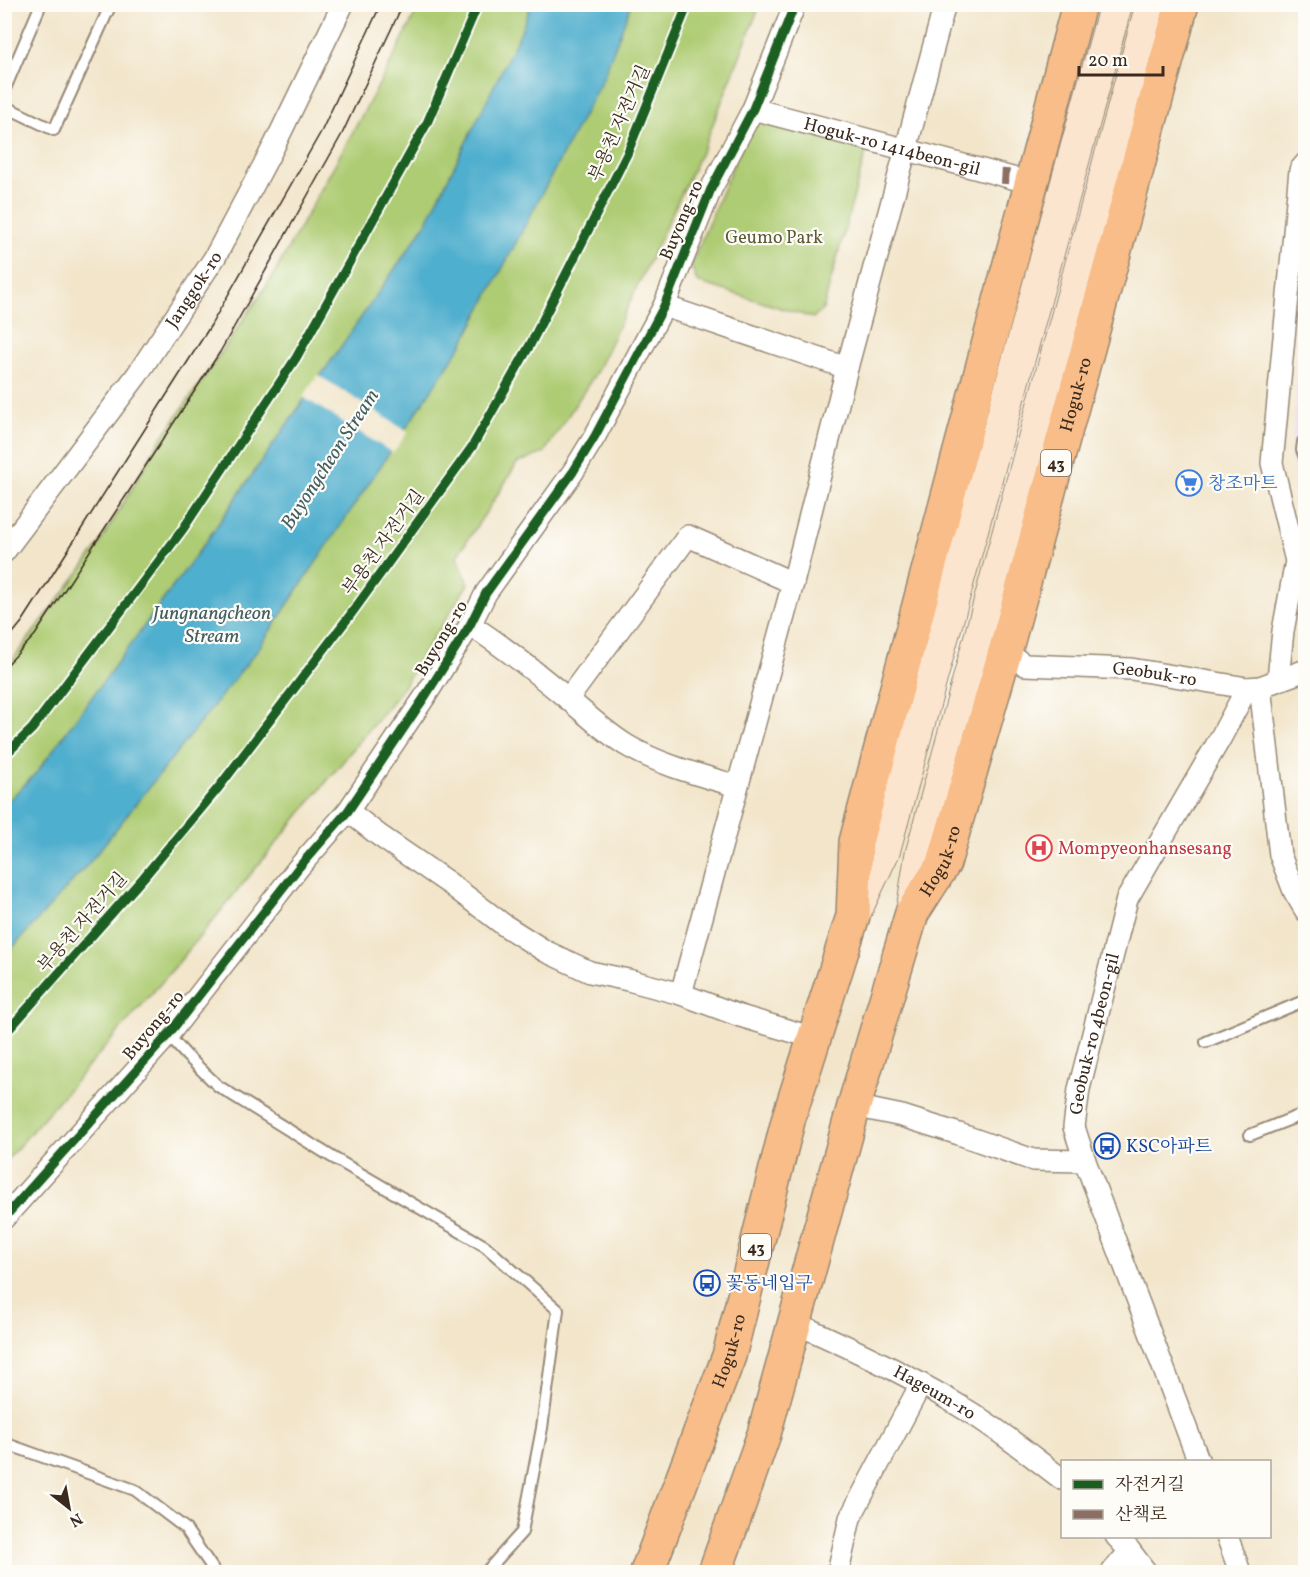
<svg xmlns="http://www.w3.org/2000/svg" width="1310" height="1577" font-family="Vollkorn,'Noto Serif KR',serif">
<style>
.built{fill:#e5d3f0}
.green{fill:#aecc73;stroke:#747b48;stroke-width:1.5}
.water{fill:#4fafce;stroke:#456c76;stroke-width:1.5}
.pier{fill:#f2e5ca}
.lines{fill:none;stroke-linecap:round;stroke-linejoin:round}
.lane-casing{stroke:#968874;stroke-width:14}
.street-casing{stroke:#968874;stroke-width:24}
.secondary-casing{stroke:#968874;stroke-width:34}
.primary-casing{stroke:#968874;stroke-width:36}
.lane{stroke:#fff;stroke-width:10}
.street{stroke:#fff;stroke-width:21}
.secondary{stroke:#fce5cf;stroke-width:32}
.primary{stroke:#f8bd88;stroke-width:33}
.tram{stroke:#3b2a1e;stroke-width:1.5}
.quiet{stroke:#8d6e63;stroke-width:8;stroke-dasharray:15 8;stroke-linecap:butt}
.cycleway-casing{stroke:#fdfcf7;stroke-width:13}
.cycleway{stroke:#1b5e20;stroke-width:9}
.labels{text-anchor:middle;stroke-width:4.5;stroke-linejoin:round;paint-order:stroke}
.shield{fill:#fdfcf7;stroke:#75695f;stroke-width:1.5}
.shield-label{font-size:16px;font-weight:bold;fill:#3b2a1e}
.street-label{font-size:18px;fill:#3b2a1e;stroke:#fdfcf7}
.park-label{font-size:18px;fill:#5e5b38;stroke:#fdfcf7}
.shop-label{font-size:18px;fill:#366cbe;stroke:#fdfcf7;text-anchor:start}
.health-label{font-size:18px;fill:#be3a42;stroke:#fdfcf7;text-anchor:start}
.transit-label{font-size:18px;fill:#164399;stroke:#fdfcf7;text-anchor:start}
.water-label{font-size:20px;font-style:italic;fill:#435f64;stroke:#fdfcf7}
</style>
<rect width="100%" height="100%" fill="#fdfcf7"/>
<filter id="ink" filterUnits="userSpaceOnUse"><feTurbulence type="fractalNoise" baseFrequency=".0167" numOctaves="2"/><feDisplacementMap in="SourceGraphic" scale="12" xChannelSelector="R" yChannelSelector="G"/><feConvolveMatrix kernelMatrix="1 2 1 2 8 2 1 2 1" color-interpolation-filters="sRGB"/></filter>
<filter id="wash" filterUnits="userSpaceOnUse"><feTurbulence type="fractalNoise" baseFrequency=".008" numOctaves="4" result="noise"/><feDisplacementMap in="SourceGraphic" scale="24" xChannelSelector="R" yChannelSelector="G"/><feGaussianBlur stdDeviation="1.35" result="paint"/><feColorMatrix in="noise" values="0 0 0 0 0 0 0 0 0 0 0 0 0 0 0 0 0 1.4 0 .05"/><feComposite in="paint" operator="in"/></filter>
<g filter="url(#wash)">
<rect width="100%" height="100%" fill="#f2e5ca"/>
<path class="built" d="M1305,287V497L1293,468L1291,458Z"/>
<path class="green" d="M420,5H760L705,144L597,371L544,453L517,463L498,494L457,556L468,584L399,693L174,968L5,1162L4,671L95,551L159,442L210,369L273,276L387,70Z
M754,115L867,148L823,309L813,318L697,282L691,265Z"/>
<path class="water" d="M531,5H631L603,78L463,343L256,652L90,862L5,956V804L37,772L207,540L425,225L521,31Z"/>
<path class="pier" d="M318,375L408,432L393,453L303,397Z"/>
</g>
<g filter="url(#ink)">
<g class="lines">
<g class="lane-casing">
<path id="lane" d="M4,91L41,4
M4,106L54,130L111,4
M1306,441L1303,442L1302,450L1306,460
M168,1035L187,1056L218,1086L332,1157L485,1246L558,1310L542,1428L522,1532L486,1572
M1206,1042L1306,1000
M1250,1135L1306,1113
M4,1443L135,1490L185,1528L215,1572"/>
</g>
<g class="street-casing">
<g id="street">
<path id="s1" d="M753,109L1031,183"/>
<path d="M664,306L847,368"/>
<path id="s2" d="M4,552L137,375L215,257L274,146L343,4"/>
<path d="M470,625C504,646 538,674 568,699C587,715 605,732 626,745C660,765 699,775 737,786"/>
<path id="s3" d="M1005,652L1025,665L1131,669L1247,688L1260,687L1306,670"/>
<path d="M1278,679L1283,631L1296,561L1272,463L1300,170L1306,163"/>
<path d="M1260,687L1280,855L1294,891L1306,911"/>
<path d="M568,699L688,536L793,583"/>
<path d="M348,811L380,836L450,884L504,925L545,951L590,972L628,980L681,994L740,1016L814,1038"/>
<path d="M681,994L793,583L847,368L945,4"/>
<path d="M854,1106L902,1116L959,1134L1033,1160L1085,1161"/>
<path d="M4,1218L168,1035L299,867L348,811L424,698L470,625L486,593L573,472L595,436L664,306L711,189L753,109L795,4"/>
<path id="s4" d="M795,1323C854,1349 913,1377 968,1411C1001,1431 1031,1456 1062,1479"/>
<path id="s5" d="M1199,1462L1085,1161L1074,1127L1079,1089L1127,899L1221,737L1247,688"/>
<path d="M1116,1536L1130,1551L1146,1572"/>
<path d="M1227,1536L1240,1572"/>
<path d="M838,1572L850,1518L921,1384"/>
<path d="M1112,1572L1130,1551"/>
</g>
</g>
<g class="secondary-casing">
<path id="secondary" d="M912,913L921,856L1152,4
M853,916L884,850L1116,4"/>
</g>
<g class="primary-casing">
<g id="primary">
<path id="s6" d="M647,1572L729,1356L789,1117L853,916L856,842L1079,4"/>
<path id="s7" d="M715,1572L764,1434L854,1106L912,913L944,863L1005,652L1182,4"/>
</g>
</g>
<use href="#lane" class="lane"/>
<use href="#street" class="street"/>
<use href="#secondary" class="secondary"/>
<use href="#primary" class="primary"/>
<path class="tram" d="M4,644L22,622L49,580L211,325L322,130L381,4
M4,668L35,635L220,352L342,134L403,4"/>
<path class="quiet" d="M1005,184L1006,166"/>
<g class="cycleway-casing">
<path id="cycleway" d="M4,756L32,729L183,529L296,358L427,123L478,4
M4,1035L143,878L219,787L351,614L472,447L530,345L627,154L688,4
M4,1218L168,1035L299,867L348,811L424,698L470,625L486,593L573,472L595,436L664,306L711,189L753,109L795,4"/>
</g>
<use href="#cycleway" class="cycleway"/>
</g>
</g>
<defs>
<g id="supermarket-ring" transform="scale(1.35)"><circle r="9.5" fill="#fdfcf7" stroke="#3f7fe0" stroke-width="1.5"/><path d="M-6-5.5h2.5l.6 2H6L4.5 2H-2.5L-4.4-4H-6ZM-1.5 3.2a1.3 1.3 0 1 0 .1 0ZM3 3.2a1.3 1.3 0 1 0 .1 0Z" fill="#3f7fe0"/></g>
<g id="hospital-ring" transform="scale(1.35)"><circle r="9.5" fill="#fdfcf7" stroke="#e0444e" stroke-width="1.5"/><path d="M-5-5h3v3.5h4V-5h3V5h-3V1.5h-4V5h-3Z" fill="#e0444e"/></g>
<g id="bus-ring" transform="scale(1.35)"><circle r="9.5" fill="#fdfcf7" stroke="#1a4fb4" stroke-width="1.5"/><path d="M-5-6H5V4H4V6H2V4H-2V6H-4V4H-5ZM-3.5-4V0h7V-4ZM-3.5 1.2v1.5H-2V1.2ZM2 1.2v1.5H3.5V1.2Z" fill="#1a4fb4"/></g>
</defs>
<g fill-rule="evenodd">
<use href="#supermarket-ring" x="1189" y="483"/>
<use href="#hospital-ring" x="1039" y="848"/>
<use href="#bus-ring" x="1107" y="1146"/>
<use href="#bus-ring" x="707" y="1283"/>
</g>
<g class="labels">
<g class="shield">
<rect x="1041" y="450" width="30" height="26" rx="4.5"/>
<rect x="741" y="1234" width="30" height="26" rx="4.5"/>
</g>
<g class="shield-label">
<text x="1056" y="469">43</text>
<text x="756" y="1253">43</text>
</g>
<g class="street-label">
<text transform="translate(619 123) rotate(-66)" y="6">부용천 자전거길</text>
<text dy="6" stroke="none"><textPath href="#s1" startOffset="144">Hoguk-ro 1414beon-gil</textPath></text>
<text transform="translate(681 220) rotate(-67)" y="6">Buyong-ro</text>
<text dy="6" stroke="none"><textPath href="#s2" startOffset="324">Janggok-ro</textPath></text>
<text dy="6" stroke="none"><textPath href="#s7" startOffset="1234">Hoguk-ro</textPath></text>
<text transform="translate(383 542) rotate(-54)" y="6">부용천 자전거길</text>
<text transform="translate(441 638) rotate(-59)" y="6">Buyong-ro</text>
<text dy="6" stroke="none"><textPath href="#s3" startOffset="154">Geobuk-ro</textPath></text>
<text dy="6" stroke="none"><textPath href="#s7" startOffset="748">Hoguk-ro</textPath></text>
<text transform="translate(82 922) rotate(-49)" y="6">부용천 자전거길</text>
<text transform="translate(153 1025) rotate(-50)" y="6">Buyong-ro</text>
<text dy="6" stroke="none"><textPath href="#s5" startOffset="453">Geobuk-ro 4beon-gil</textPath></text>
<text dy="6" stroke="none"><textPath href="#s6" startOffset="236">Hoguk-ro</textPath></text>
<text dy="6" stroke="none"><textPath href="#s4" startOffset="156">Hageum-ro</textPath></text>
</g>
<g class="park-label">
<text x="774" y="243">Geumo Park</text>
</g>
<g class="shop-label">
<text x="1208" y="489">창조마트</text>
</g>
<g class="health-label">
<text x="1058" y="854">Mompyeonhansesang</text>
</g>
<g class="transit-label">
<text x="1126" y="1152">KSC아파트</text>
<text x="726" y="1289">꽃동네입구</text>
</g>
<g class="water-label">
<text transform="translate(329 459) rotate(-57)" y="7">Buyongcheon Stream</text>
<text x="212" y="619">Jungnangcheon<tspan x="212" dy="23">Stream</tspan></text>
</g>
</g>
<rect width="1310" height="1577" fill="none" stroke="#fdfcf7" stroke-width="24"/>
<rect x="1061" y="1460" width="210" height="78" fill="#fdfcf7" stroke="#afa8a0" stroke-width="1.5"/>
<rect x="1073" y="1480" width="30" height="9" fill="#1b5e20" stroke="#afa8a0" stroke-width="1.5"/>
<text x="1115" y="1490" font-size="18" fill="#3b2a1e">자전거길</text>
<rect x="1073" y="1510" width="30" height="9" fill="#8d6e63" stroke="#afa8a0" stroke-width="1.5"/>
<text x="1115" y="1520" font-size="18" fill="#3b2a1e">산책로</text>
<g transform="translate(69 1508) rotate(149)" stroke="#fdfcf7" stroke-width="4.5" paint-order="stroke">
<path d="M0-4.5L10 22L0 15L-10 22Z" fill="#3b2a1e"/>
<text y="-9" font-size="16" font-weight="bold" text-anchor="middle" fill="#3b2a1e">N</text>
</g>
<path d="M1079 66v9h84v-9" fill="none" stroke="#3b2a1e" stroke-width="3"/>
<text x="1088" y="66" font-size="18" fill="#3b2a1e" stroke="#fdfcf7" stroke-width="4.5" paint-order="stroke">20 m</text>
</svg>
